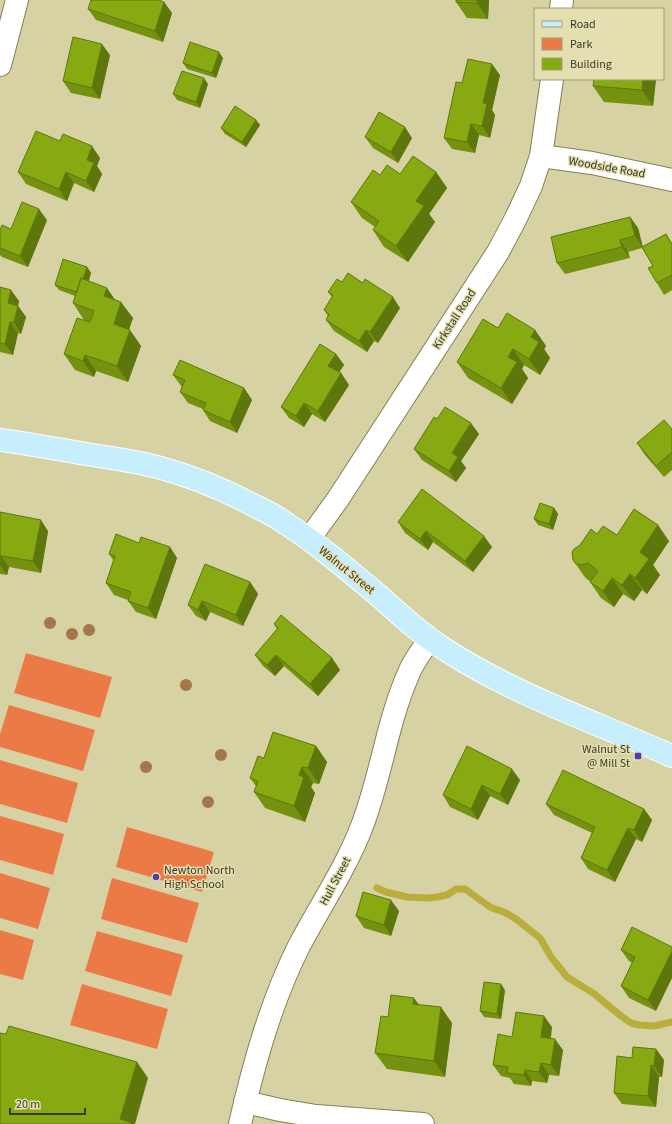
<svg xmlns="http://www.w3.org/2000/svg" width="672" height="1124" font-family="'Source Sans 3',sans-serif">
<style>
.green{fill:#ec7a47}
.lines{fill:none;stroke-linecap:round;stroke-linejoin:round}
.stream{stroke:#b9ad3c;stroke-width:7}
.minor-casing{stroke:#848054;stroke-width:24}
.major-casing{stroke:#fff;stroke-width:24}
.minor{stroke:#fff;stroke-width:22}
.major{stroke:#c6eefd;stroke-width:22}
.tree{fill:#a3774a}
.wall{fill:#74920f}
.shaded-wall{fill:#5e770d}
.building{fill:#87aa12;stroke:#5e770d}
.poi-dot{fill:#4f3db4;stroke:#e4dfb0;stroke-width:1.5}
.labels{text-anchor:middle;stroke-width:3;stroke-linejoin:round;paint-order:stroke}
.street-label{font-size:12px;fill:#3b3926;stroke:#e4dfb0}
.poi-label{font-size:12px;fill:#3b3926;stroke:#e4dfb0;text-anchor:end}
</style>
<rect width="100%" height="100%" fill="#d7d2a4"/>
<path class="green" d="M26,653L112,677L100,718L14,693Z
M9,705L95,730L83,771L0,747V734Z
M0,760L78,783L67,823L0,804Z
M0,816L64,834L53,875L0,860Z
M127,827L214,852L202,892L116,867Z
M0,873L50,888L38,929L0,918Z
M112,878L199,903L187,943L101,919Z
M0,930L34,940L23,980L0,974Z
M97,931L183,955L171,996L85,971Z
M82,984L168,1009L157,1049L70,1025Z"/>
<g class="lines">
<path class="stream" d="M377,888L386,892L407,897L427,898L437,897L447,895L456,889H465L490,907L506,913L516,919L540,938L551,957L567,977L593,993L621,1016L631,1023L639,1025L654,1026L672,1022"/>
<g class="minor-casing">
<path id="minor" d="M561,9L562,0
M0,65L17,0
M541,156L592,163L672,180
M309,539L338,499L498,252L516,218L531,186L541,156L552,79
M245,1102L280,1110L316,1116L423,1124
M240,1124C254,1063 271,1002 299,946C320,906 346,868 362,826C381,777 387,723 408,675C413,662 422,650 430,639"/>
</g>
<g class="major-casing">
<path id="major" d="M0,440C29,444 57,449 86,454C111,458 136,461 161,468C194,477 225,490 255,506C265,511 276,516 285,523C318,544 348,570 378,595C400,615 423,636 449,652C518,696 597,723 672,756"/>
</g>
<use href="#minor" class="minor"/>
<use href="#major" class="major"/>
</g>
<g class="tree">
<circle cx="50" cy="623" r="6"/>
<circle cx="89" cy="630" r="6"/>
<circle cx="72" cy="634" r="6"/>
<circle cx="186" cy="685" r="6"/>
<circle cx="221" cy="755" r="6"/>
<circle cx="146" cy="767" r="6"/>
<circle cx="208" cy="802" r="6"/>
</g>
<path class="wall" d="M489,0L488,19L467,18L456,2Z
M164,2L172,13L163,42L96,20L88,9Z
M110,55L100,99L71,93L63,81Z
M223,58L216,78L187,69L183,63Z
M500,75L492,110L495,115L490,138L479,135L475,153L452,149L444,138L462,83Z
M656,79L653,106L604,102L593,86Z
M208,84L200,108L177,100L173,94Z
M256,120L260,125L246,147L225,134L221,128Z
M365,137L412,138L398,163L373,148Z
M100,158L97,166L102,174L94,192L74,183L67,201L26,184L18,172Z
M436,172L447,188L429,214L435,222L408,262L384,247L373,230L375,227L362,218L351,202L380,175L400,174Z
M630,217L638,228L643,247L666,234L672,243V290L664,295L657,283L653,266L642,248L628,252L630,258L565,274L557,263Z
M47,220L28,267L2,257L0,255V230L11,229Z
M87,267L91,273L89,281L116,300L133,318L129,330L141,346L128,382L96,371L94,377L75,370L64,354L90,322L84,320L73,303L75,296L59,290L55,285Z
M342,282L400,308L378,343L374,341L367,352L334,331L326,320L328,316L324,310L332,297L328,292Z
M0,287L19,301L18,306L26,317L21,334L18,333L13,355L0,352Z
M535,330L546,346L544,349L550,358L540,375L524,365L522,369L528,378L512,404L468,378L457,362Z
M336,354L344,365L339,372L341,373L349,385L325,422L312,414L304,427L289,418L281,407Z
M173,375L244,388L252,400L237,433L210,421L203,410V409L188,403L180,392L182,387Z
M437,419L479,434L461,461L466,468L456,482L422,460L414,449Z
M672,429V470L664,477L645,455L637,443Z
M554,508L558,514L553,530L538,525L534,519Z
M0,512L48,531L41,573L9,567L7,575L0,574Z
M398,522L492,547L473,572L433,542L428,550L405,533Z
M597,534L669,541L653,565L660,575L647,594L642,590L634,601L623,594L614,607L601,598L590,582V581L588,580L584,576L573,560L580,545Z
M139,543L170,547L177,558L156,619L136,612L128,601V600L114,595L106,583L114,561L109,554Z
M250,582L258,594L243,626L210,612L206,621L196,616L188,605Z
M274,624L332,658L340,670L318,696L284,666L275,676L263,666L255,655L277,629Z
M316,746L327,762L319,784L313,783L311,787L315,793L305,822L265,808L254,792L256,786L250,778L264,758Z
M467,746L520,780L508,805L490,796L478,820L450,807L443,795Z
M546,804L644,809L652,820L642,842L636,839L615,882L588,869L581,858L592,833L554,815Z
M399,911L391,936L364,928L356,916Z
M632,927L656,1011L629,998L621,986L632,963L629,961L621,950Z
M505,990L501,1019L484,1017L480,1011Z
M418,1004L452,1023L445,1077L387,1069L375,1053L388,1017Z
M552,1027L551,1038L563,1050L559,1076L549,1075L547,1083L532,1081L531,1086L514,1084L510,1078L501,1076L493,1065L512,1037Z
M656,1049L664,1060L662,1077H659L656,1107L622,1104L614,1093L632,1058Z"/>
<path class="shaded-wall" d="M477,0H489L488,19L477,3Z
M164,2L172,13L163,42L155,31Z
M102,44L110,55L100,99L92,88Z
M219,52L223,58L216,78L212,73Z
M492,64L500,75L492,110L495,115L490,138L482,126L483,103Z
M204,78L208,84L200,108L196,102Z
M643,79H656L653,106L642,90Z
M256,120L260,125L246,147L242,142Z
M471,124L479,135L475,153L467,142Z
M405,127L412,138L398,163L391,152Z
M92,146L100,158L97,166L102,174L94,192L86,181L87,160Z
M66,172L74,183L67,201L59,189Z
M436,172L447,188L429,214L435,222L408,262L396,246L416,201Z
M39,209L47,220L28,267L20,256Z
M630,217L638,228L643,248L635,236Z
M620,240L628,252L630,258L622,247Z
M87,267L91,273L83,298L79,292Z
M107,288L118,304L104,296Z
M11,290L19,301L18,306L26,317L21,334L14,322L8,303Z
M393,297L400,308L378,343L370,332Z
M121,302L133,318L125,340L114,324Z
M10,322L18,333L13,355L5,344Z
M130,330L141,346L128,382L117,366Z
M366,330L374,341L367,352L359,341Z
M535,330L546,346L544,349L550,358L540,375L529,359L531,337Z
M513,349L524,365L522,369L528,378L512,404L501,388L508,357Z
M336,354L344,365L336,377L328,366Z
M85,355L96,371L94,377L83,361Z
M341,373L349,385L325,422L318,411Z
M244,388L252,400L237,433L230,422Z
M304,403L312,414L304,427L296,416Z
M471,423L479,434L461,461L466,468L456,482L449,471L452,453Z
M554,508L558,514L553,530L549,524Z
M41,520L48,531L41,573L33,561Z
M658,525L669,541L653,565L660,575L647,594L635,578L640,552Z
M426,531L433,542L428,550L420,539Z
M484,536L492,547L473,572L465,561Z
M170,547L177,558L156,619L148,608Z
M1,556L9,567L7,575L0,565Z
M630,574L642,590L634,601L622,585Z
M612,578L623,594L614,607L603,591Z
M250,582L258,594L243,626L236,615Z
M202,601L210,612L206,621L198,610Z
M276,655L284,666L275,676L267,665Z
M332,658L340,670L318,696L310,684Z
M316,746L327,762L319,784L308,768Z
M302,767L313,783L311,787L315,793L305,822L294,806L299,775Z
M512,769L520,780L508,805L500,794Z
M482,785L490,796L478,820L471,809Z
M644,809L652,820L642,842L634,830Z
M628,828L636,839L615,882L607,870Z
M391,900L399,911L391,936L384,925Z
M672,951V978L656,1011L648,1000Z
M501,984L505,990L501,1019L497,1014Z
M414,998L426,1014L413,1004Z
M441,1007L452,1023L445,1077L434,1061Z
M544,1016L552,1027L549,1048L541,1037Z
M555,1039L563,1050L559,1076L551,1065Z
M656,1049L664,1060L662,1077L654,1066Z
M137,1062L148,1078L135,1124H124L120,1119Z
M541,1063L549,1075L547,1083L539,1072Z
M651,1065L659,1077L656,1107L648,1096Z
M525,1070L532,1081L531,1086L524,1075Z"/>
<path class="building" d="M91,0H159L164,2L155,31L88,9Z
M456,0H477V3L456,2Z
M73,37L102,44L92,88L63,81Z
M190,42L219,52L212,73L183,63Z
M468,59L492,64L483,103L487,104L482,126L471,124L467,142L444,138L456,82L462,83Z
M182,71L204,78L196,102L173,94Z
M594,79H643L642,90L593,86Z
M235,106L256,120L242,142L221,128Z
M379,112L405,127L391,152L365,137Z
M36,131L60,141L63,134L92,146L87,160L94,163L86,181L66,172L59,189L18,172Z
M413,156L436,172L416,201L424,206L396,246L373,230L379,221L351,202L373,170L380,175L387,165L400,174Z
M22,202L39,209L20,256L0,248V230L2,225L11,229Z
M630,217L635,236L620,240L622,247L557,263L551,237Z
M666,234L672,245V275L657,283L648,268L653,266L642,247Z
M63,259L87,267L83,279L81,278L77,292L55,285Z
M348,273L363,283L365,279L393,297L370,332L366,330L359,341L326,320L329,314L324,310L333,295L328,292L337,279L342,282Z
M81,278L107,288L104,296L121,302L114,324L130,330L117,366L85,355L83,361L64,354L77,318L90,322L94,311L73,303Z
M0,287L11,290L8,303L18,306L14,322H10L5,344L0,343Z
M507,313L535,330L531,337L539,342L529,359L513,349L508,357L517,362L501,388L457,362L483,319L498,328Z
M320,344L336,354L328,366L341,373L318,411L304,403L296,416L281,407Z
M180,360L244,388L230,422L203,410L206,403L180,392L185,380L173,375Z
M445,407L471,423L452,453L458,457L449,471L414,449L434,417L437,419Z
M664,420L672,429V452L656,466L637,443Z
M422,489L484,536L465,561L426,531L420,539L398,522Z
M540,503L554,508L549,524L534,519Z
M634,509L658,525L640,552L649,559L635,578L630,574L622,585L612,578L603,591L590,582L598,571L588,563L582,565L576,564L573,560L572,552L574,549L580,545L591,529L597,534L603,526L617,535Z
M0,512L41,520L33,561L1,556L0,561Z
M116,534L139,543L141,537L170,547L148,608L128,601L131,592L106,583L115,556L109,554Z
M205,564L250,582L236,615L202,601L198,610L188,605Z
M281,615L332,658L310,684L276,655L267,665L255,655L278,628L274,624Z
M273,732L316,746L308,768L302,767L299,775L304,777L294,806L254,792L258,781L250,778L258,756L264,758Z
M467,746L512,769L500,794L482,785L471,809L443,795Z
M563,770L644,809L634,830L628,828L607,870L581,858L595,827L546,804Z
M363,892L391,900L384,925L356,916Z
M632,927L672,947V951L648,1000L621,986L635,957L621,950Z
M484,982L501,984L497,1014L480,1011Z
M391,995L414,998L413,1004L441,1007L434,1061L375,1053L381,1016L388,1017Z
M516,1012L544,1016L541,1037L555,1039L551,1065L541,1063L539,1072L525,1070L524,1075L507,1073L508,1067L493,1065L498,1034L512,1037Z
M9,1026L137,1062L120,1119L132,1123L131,1124H0V1033L6,1034Z
M633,1047L656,1049L654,1066L651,1065L648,1096L614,1093L617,1056L632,1058Z"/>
<g class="poi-dot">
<rect x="634" y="752" width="8" height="8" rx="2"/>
<circle cx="156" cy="877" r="4"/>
</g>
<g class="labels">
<g class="street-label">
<text transform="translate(607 167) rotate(10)" y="4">Woodside Road</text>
<text transform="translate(454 319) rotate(-57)" y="4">Kirkstall Road</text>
<text transform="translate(347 570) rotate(39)" y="4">Walnut Street</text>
<text transform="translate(335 881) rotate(-62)" y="4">Hull Street</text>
</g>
<g class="poi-label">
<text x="630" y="753">Walnut St<tspan x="630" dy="14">@ Mill St</tspan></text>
<text x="164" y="874" text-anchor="start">Newton North<tspan x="164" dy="14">High School</tspan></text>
</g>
</g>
<rect x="534" y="8" width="130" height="72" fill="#e4dfb0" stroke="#a09d79"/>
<rect x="542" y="21" width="20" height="6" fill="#c6eefd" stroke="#a09d79"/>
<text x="570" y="28" font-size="12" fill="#3b3926">Road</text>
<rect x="542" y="38" width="20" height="12" fill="#ec7a47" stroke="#a09d79"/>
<text x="570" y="48" font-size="12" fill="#3b3926">Park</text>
<rect x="542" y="58" width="20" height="12" fill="#87aa12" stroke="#a09d79"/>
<text x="570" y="68" font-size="12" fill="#3b3926">Building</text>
<path d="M10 1108v6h75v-6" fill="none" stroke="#3b3926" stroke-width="2"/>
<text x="16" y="1108" font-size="12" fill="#3b3926" stroke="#e4dfb0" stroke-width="3" paint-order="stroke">20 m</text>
</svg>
